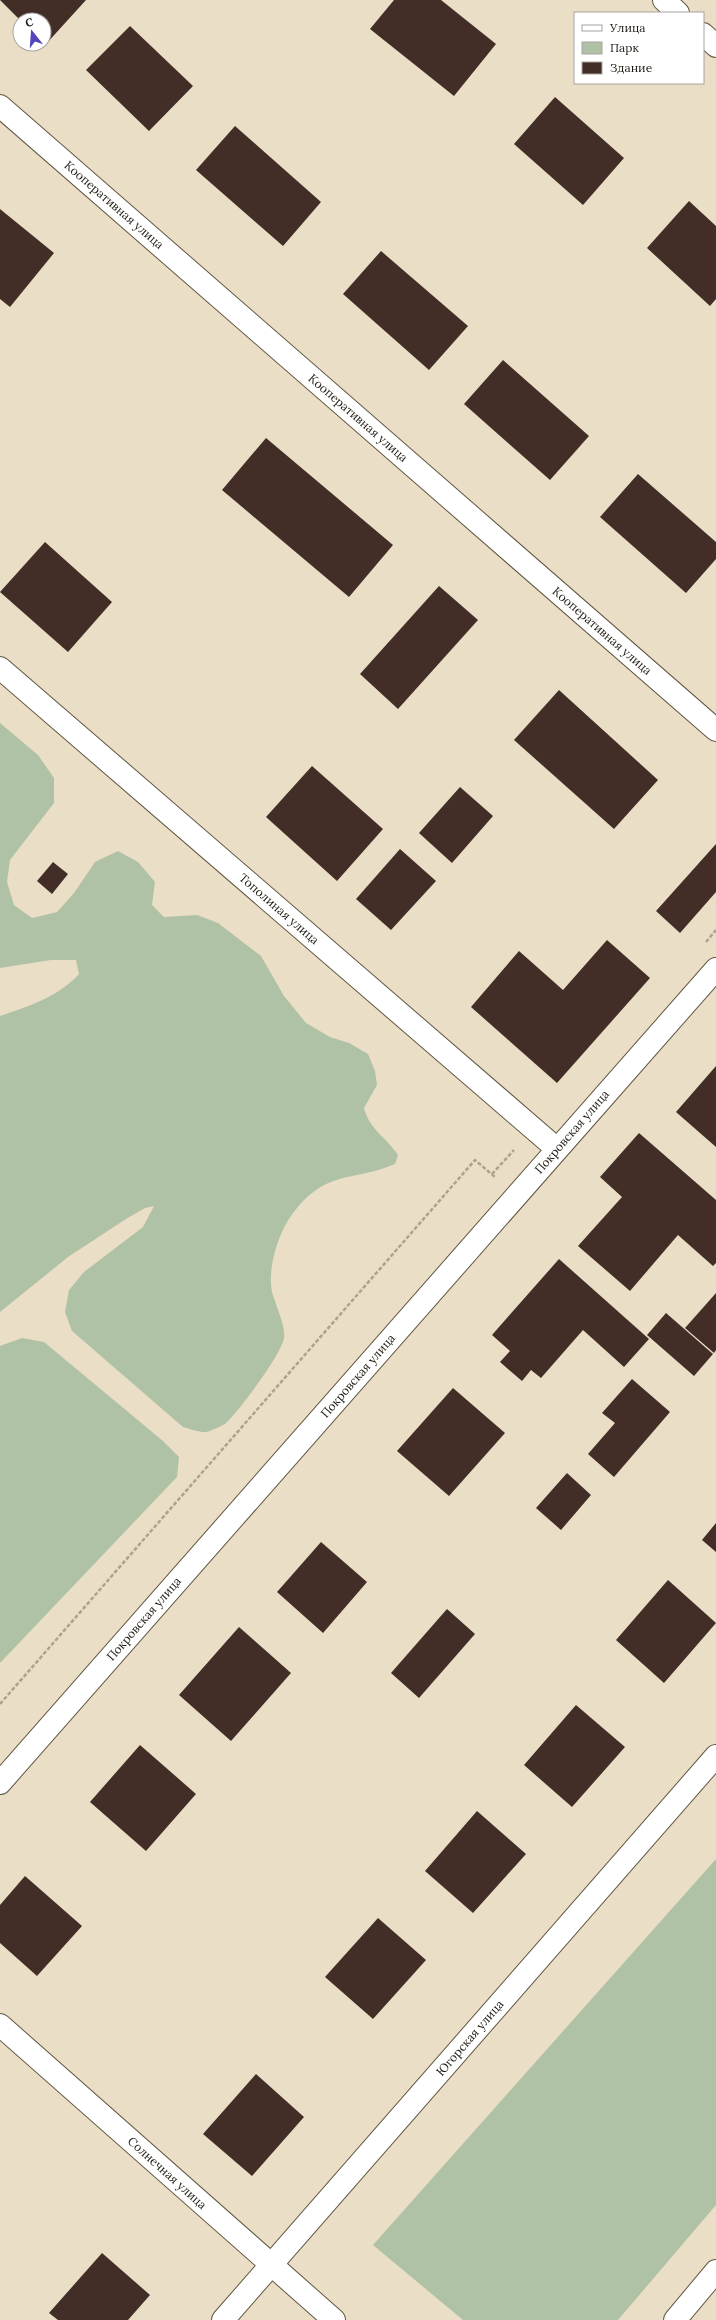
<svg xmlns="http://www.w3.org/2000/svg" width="716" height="2320" font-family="Lora,serif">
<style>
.green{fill:#afc2a5}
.building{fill:#432e27}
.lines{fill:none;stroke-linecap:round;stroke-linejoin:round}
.minor-casing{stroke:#615743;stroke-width:24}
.tertiary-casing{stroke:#615743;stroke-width:24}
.secondary-casing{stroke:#615743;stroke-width:24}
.path{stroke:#aca38f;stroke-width:2.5;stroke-dasharray:4 2;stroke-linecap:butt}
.minor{stroke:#fff;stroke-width:22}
.tertiary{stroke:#fff;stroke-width:22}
.secondary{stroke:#fff;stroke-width:22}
.labels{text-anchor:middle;stroke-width:4;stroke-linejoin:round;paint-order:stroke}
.street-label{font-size:12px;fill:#1f1b12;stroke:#fff}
</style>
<rect width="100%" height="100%" fill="#eadec6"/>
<path class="green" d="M0,723L38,755L54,778V803L10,860L7,882L14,905L32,918L57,912L74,893L95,862L118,851L138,862L155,882L152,905L164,917L197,915L218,923L261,956L284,996L306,1023L330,1037L349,1043L368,1054L375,1071L377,1085L364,1108C369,1129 386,1137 398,1155L395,1164C353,1182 327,1169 294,1212C279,1230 267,1268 272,1292C275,1304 286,1326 284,1338C281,1355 239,1411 226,1423C222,1426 212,1430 207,1432C201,1433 190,1429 183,1427L72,1331L65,1312L69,1290L84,1272L143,1227L154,1206L145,1208L126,1219L68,1257L0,1312V1016C29,1006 58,997 79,974L76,960H51L0,968Z
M22,1338L44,1342L163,1441L179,1457L177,1477L0,1663V1346Z
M716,1859V2205L618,2320H463L373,2245Z"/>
<path class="building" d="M0,0H86L46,44L44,20H20Z
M394,0H441L496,44L454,96L370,29Z
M130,26L193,86L149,131L86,70Z
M555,97L624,158L583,205L514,144Z
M235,126L321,202L283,246L196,170Z
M689,201L716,226V299L710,306L647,248Z
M0,209L54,253L10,307L0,299Z
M381,251L468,326L429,370L343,294Z
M503,360L589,436L550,480L464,404Z
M266,438L393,545L349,597L222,490Z
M638,474L716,542V559L686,593L600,517Z
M45,542L112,602L68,652L0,592Z
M439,586L478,620L398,709L360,674Z
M559,690L658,780L614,829L514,740Z
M312,766L383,829L337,881L266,817Z
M460,787L493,816L452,863L419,833Z
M716,844V892L680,933L656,911Z
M400,849L436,881L391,930L356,899Z
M53,862L68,874L52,894L37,881Z
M607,940L650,978L557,1083L471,1007L519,951L563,990Z
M716,1066V1147L676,1112Z
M639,1133L716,1200V1263L713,1266L678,1235L630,1291L578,1246L622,1197L600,1177Z
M559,1259L649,1339L624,1367L583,1330L541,1378L531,1370L522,1381L500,1362L510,1351L492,1335Z
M716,1293V1350L714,1353L685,1328Z
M666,1313L713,1354L694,1376L647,1335Z
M632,1379L670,1412L614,1477L588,1454L615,1423L602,1413Z
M453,1388L505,1433L449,1496L397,1451Z
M567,1473L591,1495L561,1530L536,1508Z
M716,1523V1552L702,1540Z
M321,1542L367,1582L323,1633L277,1592Z
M668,1580L716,1623L664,1683L616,1640Z
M447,1609L475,1634L419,1698L391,1673Z
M239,1627L291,1673L231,1741L179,1695Z
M576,1705L625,1747L572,1807L524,1765Z
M140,1745L196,1794L146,1851L90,1802Z
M477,1811L526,1854L473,1913L425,1871Z
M25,1876L82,1926L37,1976L0,1943V1905Z
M378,1918L426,1960L373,2019L325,1977Z
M256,2074L304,2117L252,2176L203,2134Z
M102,2253L150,2295L128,2320H58L49,2313Z"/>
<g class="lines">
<g class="minor-casing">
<path id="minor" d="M0,106L716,730
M0,668L557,1149
M0,1783L716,969
M0,2025L334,2320
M223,2320L716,1756"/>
</g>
<g class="tertiary-casing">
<path id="tertiary" d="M664,0L678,13
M703,34L716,46"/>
</g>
<g class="secondary-casing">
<path id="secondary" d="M675,2320L716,2271"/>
</g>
<path class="path" d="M706,942L716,930
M492,1174L514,1150
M0,1704L475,1160L495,1177"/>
<use href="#minor" class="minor"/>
<use href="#tertiary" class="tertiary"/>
<use href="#secondary" class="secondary"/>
</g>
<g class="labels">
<g class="street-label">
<text transform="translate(114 205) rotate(41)" y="4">Кооперативная улица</text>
<text transform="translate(358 418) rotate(41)" y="4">Кооперативная улица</text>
<text transform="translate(602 631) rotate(41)" y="4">Кооперативная улица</text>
<text transform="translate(279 909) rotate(41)" y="4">Тополиная улица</text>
<text transform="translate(572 1132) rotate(-49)" y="4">Покровская улица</text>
<text transform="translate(358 1376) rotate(-49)" y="4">Покровская улица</text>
<text transform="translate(144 1619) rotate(-49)" y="4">Покровская улица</text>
<text transform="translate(470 2038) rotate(-49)" y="4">Югорская улица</text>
<text transform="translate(167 2173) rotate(42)" y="4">Солнечная улица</text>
</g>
</g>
<rect x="574" y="12" width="130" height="72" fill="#ffffff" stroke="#a5a4a0"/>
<rect x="582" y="25" width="20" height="6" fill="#ffffff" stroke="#a5a4a0"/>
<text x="610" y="32" font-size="12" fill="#1f1b12">Улица</text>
<rect x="582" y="42" width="20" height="12" fill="#afc2a5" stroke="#a5a4a0"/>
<text x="610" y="52" font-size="12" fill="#1f1b12">Парк</text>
<rect x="582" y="62" width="20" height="12" fill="#432e27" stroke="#a5a4a0"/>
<text x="610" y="72" font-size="12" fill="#1f1b12">Здание</text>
<g transform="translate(32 32) rotate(343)"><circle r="19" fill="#ffffff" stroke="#a5a4a0"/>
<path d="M0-3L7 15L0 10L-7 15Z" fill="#5445bc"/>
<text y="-6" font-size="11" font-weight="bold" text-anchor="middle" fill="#1f1b12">С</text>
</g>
</svg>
